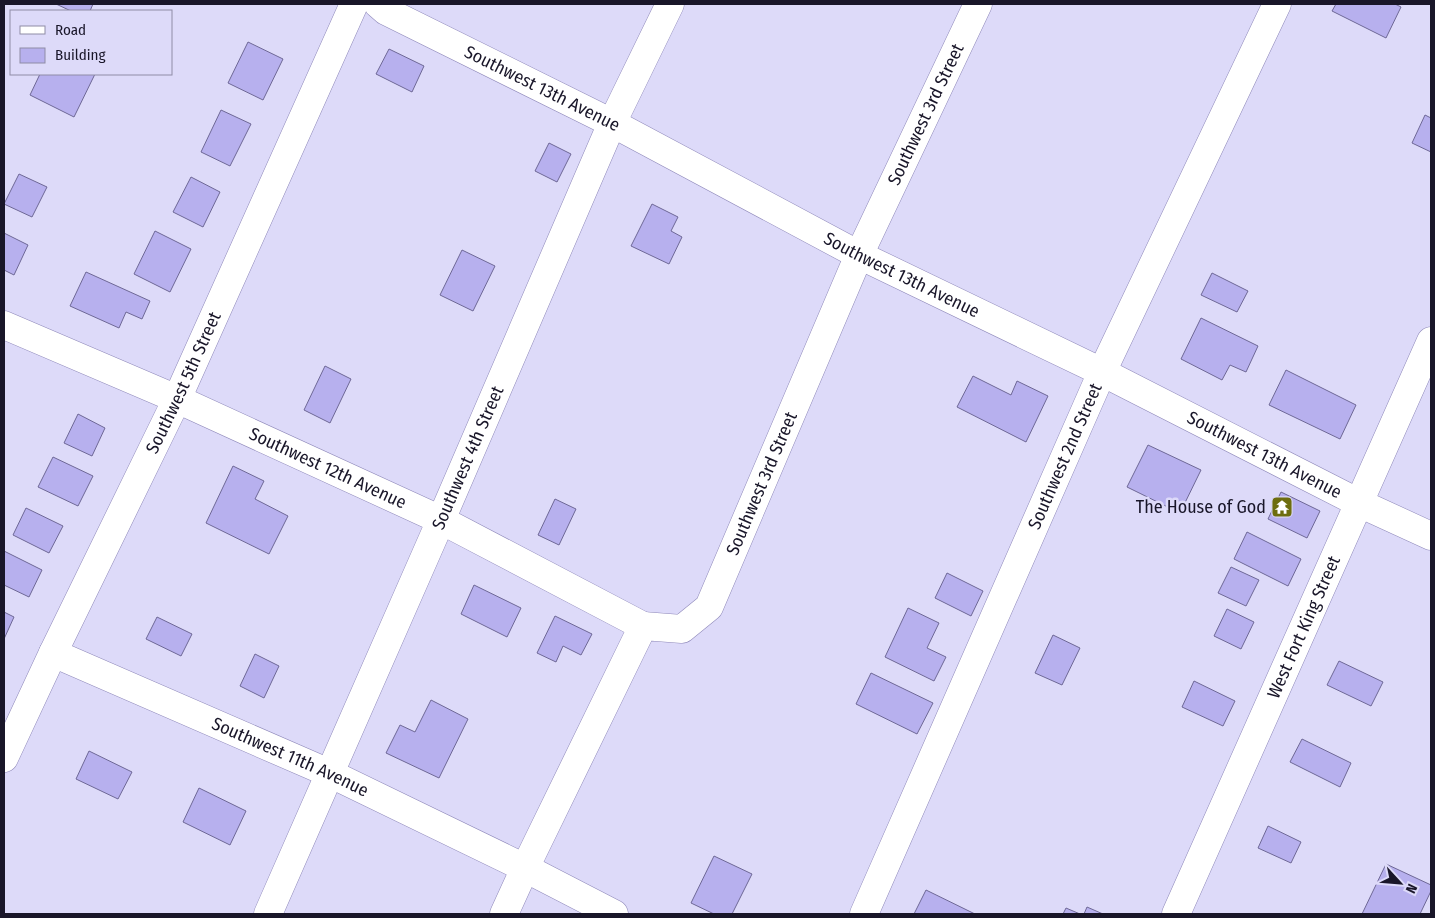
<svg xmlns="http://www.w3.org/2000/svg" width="1435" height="918" font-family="'Fira Sans Condensed',sans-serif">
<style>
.building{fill:#b7b0ee;stroke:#6e6896}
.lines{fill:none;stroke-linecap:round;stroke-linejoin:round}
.minor-casing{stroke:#8f89ba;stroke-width:29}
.minor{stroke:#fff;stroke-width:28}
.labels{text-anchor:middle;stroke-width:5;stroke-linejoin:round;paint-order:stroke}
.street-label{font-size:18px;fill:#191629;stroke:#dddaf9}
.poi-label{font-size:18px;fill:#191629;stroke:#dddaf9;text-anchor:end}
</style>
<rect width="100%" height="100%" fill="#dddaf9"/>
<path class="building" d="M56,4H93L90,11H71Z
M1336,4H1395L1401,7L1386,38L1332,11Z
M248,42L283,59L263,100L228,83Z
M389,49L424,66L412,92L376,74Z
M40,74H95L74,117L30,95Z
M221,110L251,124L230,166L201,152Z
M1425,115L1431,118V152L1412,143Z
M549,143L571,154L557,182L535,171Z
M19,174L47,187L32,217L4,204Z
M191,177L220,192L203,227L173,212Z
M652,204L678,217L671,231L682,237L669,264L631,246Z
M155,231L191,249L170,292L134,274Z
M4,233L28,245L14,275L4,270Z
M462,250L495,266L473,311L440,295Z
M86,272L150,301L142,319L126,312L119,328L70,306Z
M1212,273L1248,291L1237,312L1201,295Z
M1201,318L1258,346L1246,372L1230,365L1222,380L1181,359Z
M325,366L351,379L330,423L304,410Z
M1286,370L1356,405L1340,439L1269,405Z
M973,376L1011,395L1017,381L1048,396L1026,442L957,407Z
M78,414L105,428L92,456L64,443Z
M1148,445L1201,470L1180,513L1127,487Z
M53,457L93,476L78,506L38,487Z
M233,466L264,481L255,499L288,516L269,554L206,523Z
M1281,492L1320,511L1307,538L1268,519Z
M555,499L576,509L559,545L538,535Z
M26,508L63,526L49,553L13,535Z
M1247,532L1301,559L1288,586L1234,559Z
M4,551L42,570L29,597L4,585Z
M1231,567L1259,580L1246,606L1218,593Z
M947,573L983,591L971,616L935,598Z
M474,585L521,608L507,637L461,614Z
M908,608L939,623L927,648L946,657L934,681L885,657Z
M1227,609L1254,622L1241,649L1214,636Z
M4,612L14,617L4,639Z
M555,616L592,634L581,655L563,646L556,662L537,653Z
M157,617L192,634L181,656L146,639Z
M1053,635L1080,648L1062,685L1035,673Z
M255,654L279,666L264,698L240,686Z
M1339,661L1383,682L1371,706L1327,685Z
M871,673L933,703L917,734L856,704Z
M1194,681L1235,701L1223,726L1182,707Z
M431,700L468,719L439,778L386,753L400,725L415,732Z
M1302,739L1351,763L1340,787L1290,762Z
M89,751L132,772L118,799L76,779Z
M199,788L246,811L230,845L183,822Z
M1268,826L1301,842L1291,863L1258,848Z
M714,856L752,874L732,914H714L691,903Z
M1386,864L1431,885V891L1420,914H1362Z
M926,890L975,914H914Z
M1087,907L1103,914H1084Z
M1066,908L1080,914H1063Z"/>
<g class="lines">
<g class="minor-casing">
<g id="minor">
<path id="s1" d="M378,4L386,11L612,123L859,255L1102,372L1359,503L1431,536"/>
<path id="s2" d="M4,325L177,399L441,520L643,626"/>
<path id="s3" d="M53,653L329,773L525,868L614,914"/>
<path id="s4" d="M4,758L53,653L177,399L354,4"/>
<path id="s5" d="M268,914L441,520L612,123L670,4"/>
<path id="s6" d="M504,914L525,868L643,626L682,629L709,607L859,255L978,4"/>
<path id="s7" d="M864,914L1102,372L1277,4"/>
<path id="s8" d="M1176,914L1431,341"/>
</g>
</g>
<use href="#minor" class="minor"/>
</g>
<defs>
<g id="temple-square" transform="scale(1.125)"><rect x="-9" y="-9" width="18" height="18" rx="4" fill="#6d6d0e" stroke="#dddaf9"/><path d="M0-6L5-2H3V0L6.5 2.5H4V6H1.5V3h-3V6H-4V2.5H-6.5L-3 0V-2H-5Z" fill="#fff"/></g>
</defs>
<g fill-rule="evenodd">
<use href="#temple-square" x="1282" y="507"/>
</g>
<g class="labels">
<g class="street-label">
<text dy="6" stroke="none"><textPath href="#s1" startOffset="185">Southwest 13th Avenue</textPath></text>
<text dy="6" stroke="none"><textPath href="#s6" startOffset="932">Southwest 3rd Street</textPath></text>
<text dy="6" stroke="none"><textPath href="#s1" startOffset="590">Southwest 13th Avenue</textPath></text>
<text dy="6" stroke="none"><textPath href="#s4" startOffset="416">Southwest 5th Street</textPath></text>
<text dy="6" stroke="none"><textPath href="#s1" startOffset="995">Southwest 13th Avenue</textPath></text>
<text dy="6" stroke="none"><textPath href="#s7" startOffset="500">Southwest 2nd Street</textPath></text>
<text dy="6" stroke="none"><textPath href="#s5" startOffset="498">Southwest 4th Street</textPath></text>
<text dy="6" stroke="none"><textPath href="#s2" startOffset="354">Southwest 12th Avenue</textPath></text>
<text dy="6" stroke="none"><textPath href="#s6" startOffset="528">Southwest 3rd Street</textPath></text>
<text dy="6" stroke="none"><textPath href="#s8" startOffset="314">West Fort King Street</textPath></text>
<text dy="6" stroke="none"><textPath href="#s3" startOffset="259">Southwest 11th Avenue</textPath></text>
</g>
<g class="poi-label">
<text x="1266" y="513">The House of God</text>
</g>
</g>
<rect width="1435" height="918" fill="none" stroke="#191629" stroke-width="10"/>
<rect x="10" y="10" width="162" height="65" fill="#dddaf9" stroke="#8f8ca6"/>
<rect x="20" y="26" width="25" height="8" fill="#ffffff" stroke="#8f8ca6"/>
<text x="55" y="35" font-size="15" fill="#191629">Road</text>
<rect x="20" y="48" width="25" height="15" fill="#b7b0ee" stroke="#8f8ca6"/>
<text x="55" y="60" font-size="15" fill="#191629">Building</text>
<g transform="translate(1400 883) rotate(116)" stroke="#dddaf9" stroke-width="4" paint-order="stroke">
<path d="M0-4L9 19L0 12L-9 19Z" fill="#191629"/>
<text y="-8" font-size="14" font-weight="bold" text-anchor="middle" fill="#191629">N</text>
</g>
</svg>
